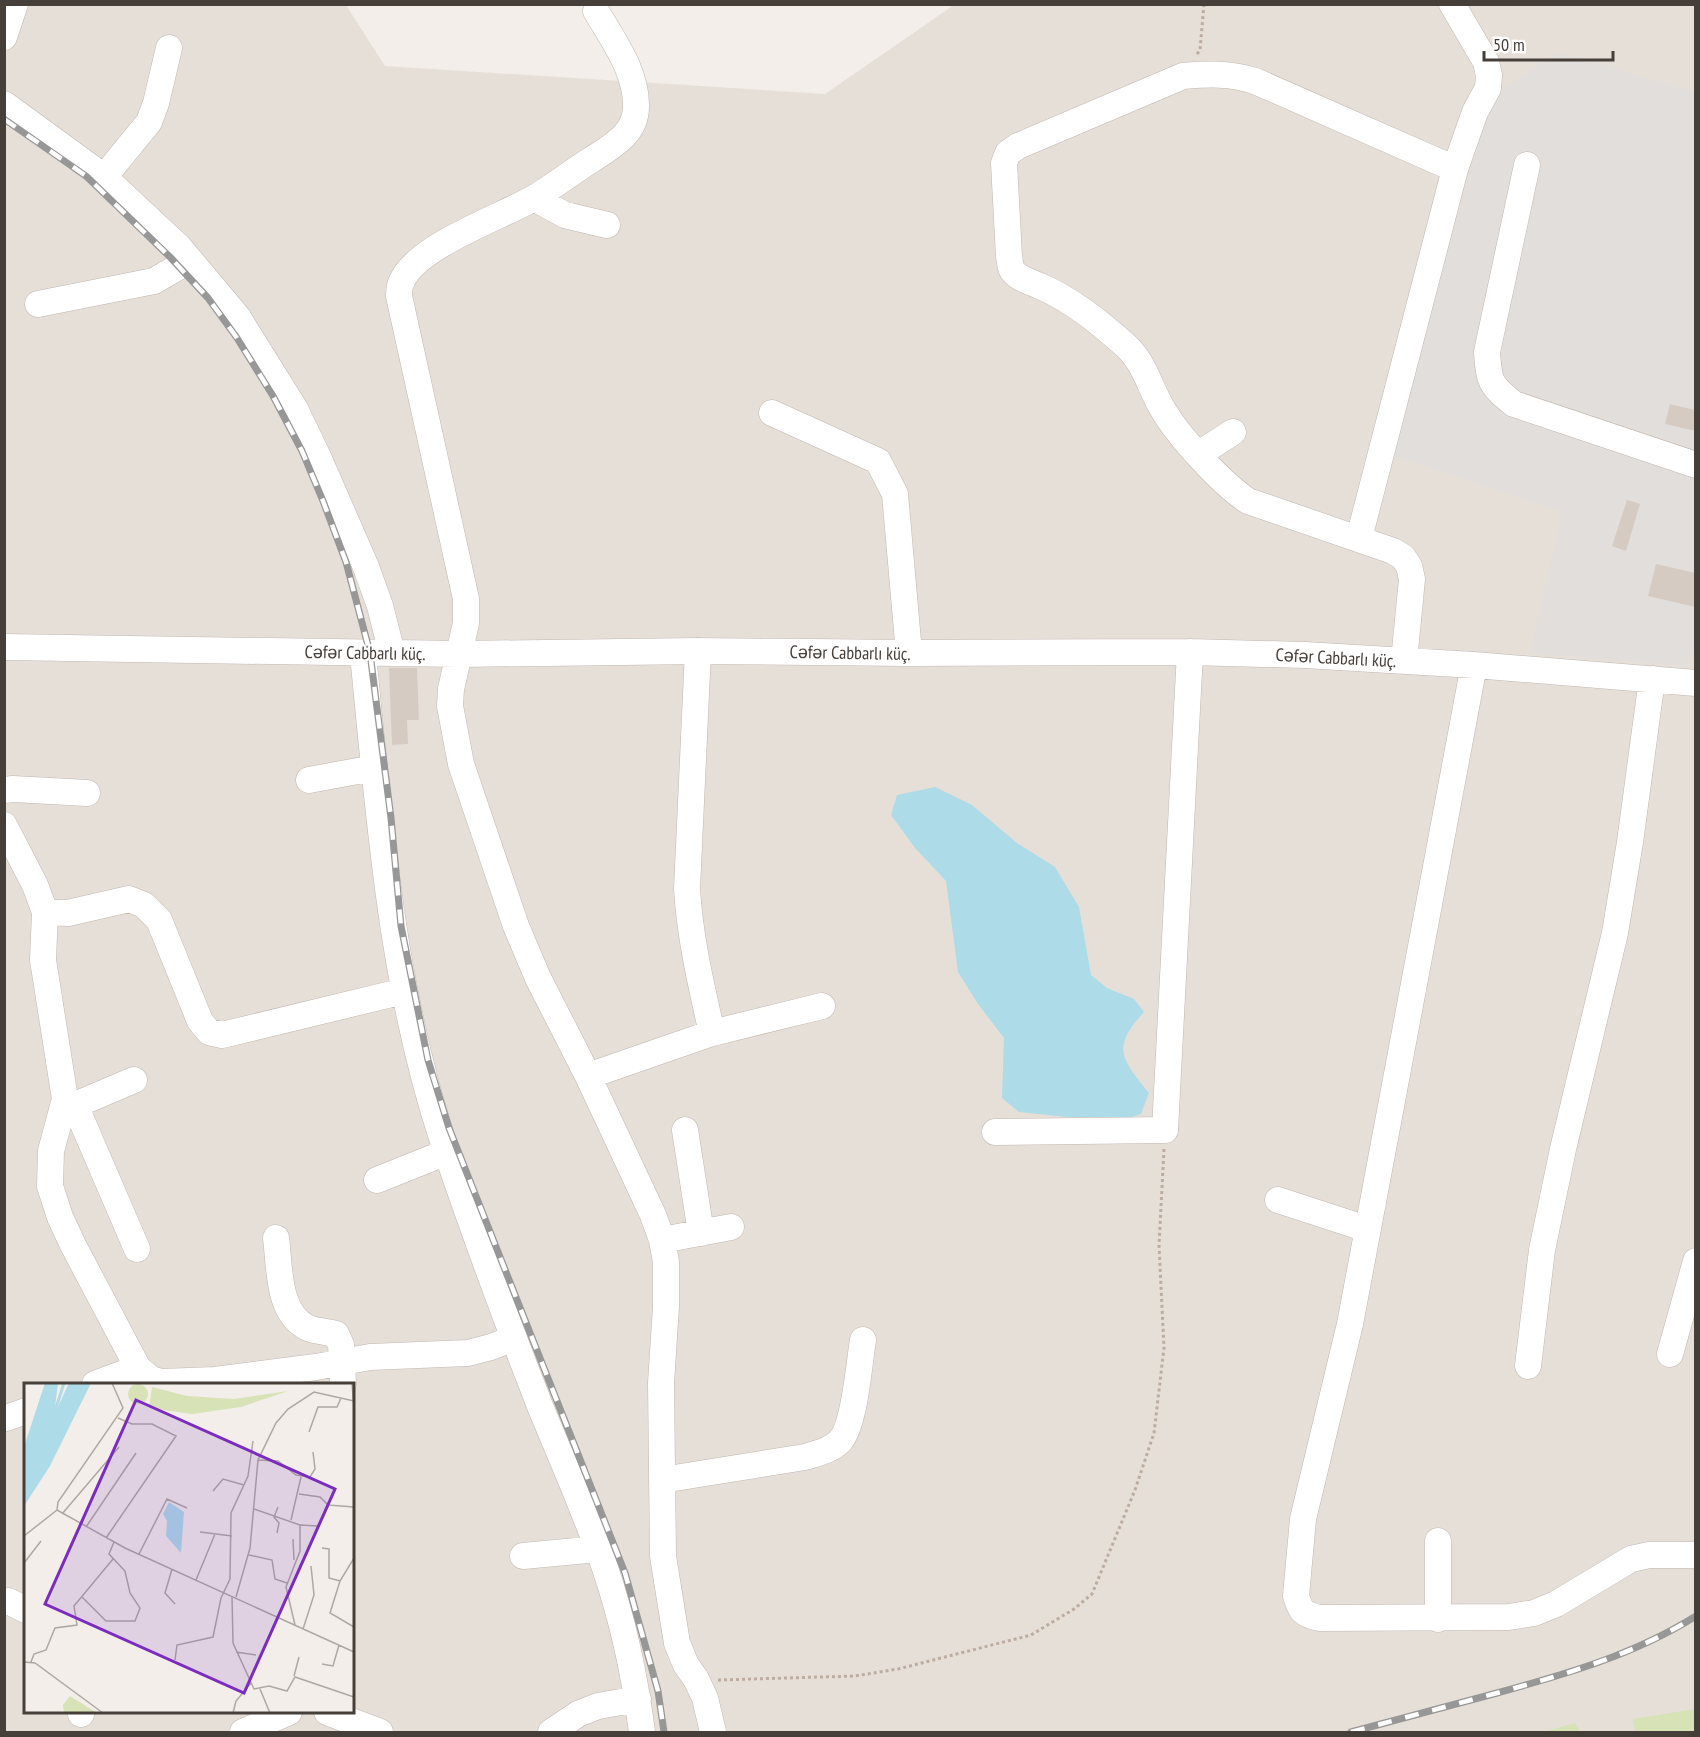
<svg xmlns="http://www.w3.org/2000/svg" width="1700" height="1737" font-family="'PT Sans Narrow',sans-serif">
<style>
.residential{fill:#e6dfd8;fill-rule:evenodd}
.industrial{fill:#e2dedb}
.green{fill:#d7e2b7}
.water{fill:#addbe8}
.building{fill:#d6cbc3}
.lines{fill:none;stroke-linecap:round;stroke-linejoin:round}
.minor-casing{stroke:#c0b7b0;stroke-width:27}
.path{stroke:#bdada0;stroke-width:3;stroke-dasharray:3 3;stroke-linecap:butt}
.minor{stroke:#fff;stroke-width:26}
.rail-casing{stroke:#979797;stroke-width:7}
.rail{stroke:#fff;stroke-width:4.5;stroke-dasharray:14;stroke-linecap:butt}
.labels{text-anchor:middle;stroke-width:4.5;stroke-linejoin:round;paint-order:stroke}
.street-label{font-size:18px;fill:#463e38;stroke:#fff}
.inset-river{fill:none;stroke:#addbe8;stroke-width:3}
.inset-road{fill:none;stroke:#aea8a2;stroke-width:1.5}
.view{fill:#7b2cbf;fill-opacity:0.15;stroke:#7b2cbf;stroke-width:3}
.inset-edge{fill:none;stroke:#463e38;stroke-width:3}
</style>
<rect width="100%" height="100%" fill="#f3eee9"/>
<path class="residential" d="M5,5H346L385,66L825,94L954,5H1695V1732H5ZM26,1384H352V1712H26Z"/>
<path class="industrial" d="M1558,52L1695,92L1696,648L1682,665L1530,653L1562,512L1389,454L1491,98Z"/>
<path class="green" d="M1695,1709V1732H1635L1633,1719Z
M1575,1723L1581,1732H1543Z"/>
<path class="water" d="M935,787L972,805L1017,843L1055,867L1079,907L1091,975L1107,988L1134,999L1144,1012C1111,1048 1121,1058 1149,1093L1141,1114L1132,1117H1067L1019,1112L1002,1098L1004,1038L978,1004L958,972L946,881L915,848L891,815L897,795Z"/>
<path class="building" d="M1670,404L1695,410V431L1665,424Z
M1627,500L1640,504L1626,551L1612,546Z
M1656,564L1695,573V607L1648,596Z
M389,668H417L419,720H407L408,744L392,745Z"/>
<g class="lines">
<g class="minor-casing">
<path id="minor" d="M596,11C613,40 637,72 636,107C636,134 611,147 591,160C572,172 554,186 534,198C501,217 414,247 401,283C399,287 399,292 399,296L466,599V623L451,689L450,706L461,764L516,926L538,978L588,1076L653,1215L662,1240L666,1262V1307L661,1383L663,1556L677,1643L686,1665L696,1679L705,1698L713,1732
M4,37L15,4
M4,104L104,177L179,247L237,316L295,409L319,459L366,567L380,606L392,653
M1527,165L1487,352C1489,382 1490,385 1514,404L1696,465
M104,177L149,122L156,103L169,48
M534,198L565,215L607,225
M38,304L154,281L190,260
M772,413L878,461L895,494L909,653
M1199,454L1233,432
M1359,538L1455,169L1475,112L1488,88L1489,75L1486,62L1452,4
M4,647L459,654L698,651L909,653L1190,652L1305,655L1474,665L1696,683
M698,651L687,889C690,938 701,985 712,1033
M363,654C379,817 391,984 443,1141C473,1230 506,1319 540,1406C562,1460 586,1513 605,1568C623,1621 635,1677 642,1732
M1404,661L1412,579L1409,566L1403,557L1393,551L1248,501C1221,483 1178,436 1162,408C1149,386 1145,363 1125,345C1099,322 1072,300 1040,286C1031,282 1018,279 1012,270C1010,267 1010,260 1009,257L1004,163L1008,153L1018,146L1183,76C1210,74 1230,73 1255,81L1455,169
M1474,665L1350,1324L1303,1519L1296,1596C1301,1612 1303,1614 1319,1618L1509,1617L1534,1613L1556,1604L1631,1559L1649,1555H1696
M309,780L374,768
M4,790L13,789L87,793
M4,825L35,885L45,912L43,960L65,1099L51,1151L50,1186L60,1217L73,1245L138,1368L151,1379L161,1382L215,1380L316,1367L370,1357L468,1353L491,1347L514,1338
M45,912L68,913L129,899L144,905L159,920L200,1021L209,1032L222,1035L404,991
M588,1076L712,1033L822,1006
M65,1099L75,1105L137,1249
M75,1105L134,1080
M685,1130L701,1233
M995,1132L1165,1130L1190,652
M377,1180L447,1152
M1278,1200L1367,1229
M276,1238C280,1268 277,1313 308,1328C316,1331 327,1332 336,1334L341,1345L343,1384
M662,1240L731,1227
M1670,1354L1696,1261
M1528,1366L1542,1250L1563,1149L1615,933L1630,842L1652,679
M95,1384L138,1368
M6,1418L26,1411
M662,1480L805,1457C817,1453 830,1451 840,1441C855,1425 859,1363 863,1340
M1438,1541V1619
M523,1556L598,1549
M4,1602L8,1601L26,1610
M81,1712V1714
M327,1712L380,1732
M243,1732L289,1712
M551,1732L578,1714L598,1706L638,1699"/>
</g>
<path class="path" d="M1197,54L1200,50L1204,4
M718,1680L855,1676L898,1669L1031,1635L1074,1609L1092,1594L1135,1490L1154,1433L1164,1348L1159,1245L1164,1149"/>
<use href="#minor" class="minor"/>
<g class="rail-casing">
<path id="rail" d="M4,119L86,176L170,257L208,298L237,338L273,396L302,451L323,501L346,562L370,653L391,818L401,926L428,1060L449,1128L625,1573L658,1691L664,1732
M1351,1732C1400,1719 1448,1706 1497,1693C1566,1674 1634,1655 1696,1616"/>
</g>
<use href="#rail" class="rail"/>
</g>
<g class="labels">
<g class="street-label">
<text transform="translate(365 653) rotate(1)" y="6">Cəfər Cabbarlı küç.</text>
<text transform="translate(850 653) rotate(1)" y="6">Cəfər Cabbarlı küç.</text>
<text transform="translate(1336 658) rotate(3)" y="6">Cəfər Cabbarlı küç.</text>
</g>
</g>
<g transform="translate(24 1383)">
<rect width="330" height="330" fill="#f3eee9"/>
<path d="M104 11a10 10 0 1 1 20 0a10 10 0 1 1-20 0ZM128,4L163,13L210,16L264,8L217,24L168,31L125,25ZM46,313L73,330H40L39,322Z" fill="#d7e2b7"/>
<path d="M21,0H34L30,32L45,0H67L26,83L0,123V64ZM145,119L160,129L157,170L142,153L143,138L139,131Z" fill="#addbe8"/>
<path class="inset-river" d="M28,37L40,0"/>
<path class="inset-road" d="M88,0L99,25L34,119L33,127L101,165L330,269M328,0L330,26M285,49L294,24H313L317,15M234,77L254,78L272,92L286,94L291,86L289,69M189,108L199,96L220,102M275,111L296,114L304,122L330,124M230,126L276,142V168L262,204L271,242M38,131L95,64M267,137L277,94M276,142L294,143M62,144L112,70M176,149L208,153M253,150L255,140L250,134L254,124M0,153L33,127M82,155L152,53L128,41H108L94,35M269,156L270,177M298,165L305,166V195L316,198M115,171L143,116L163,125M225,172L248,177L251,196L263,200M330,175L316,198L306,230L330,244M0,180L17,158M148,186L141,210L151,221M172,197L191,151M208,213L209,260L230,306L245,303L263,308L271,294L330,314M58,214L82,238H111L116,225L106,210L101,188L85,171L90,159M212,214L226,165L234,77L252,40L264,26L290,9L330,18M279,246L290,212L287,183M212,269L232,272M151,277L153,262L189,254L197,215L206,196L207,130L224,93L229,58M0,279L11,280L79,330M7,279L10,271L22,267L31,245L53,242L50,223L89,176M298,281L309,283L315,262M270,293L275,274M236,306L246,330M209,330L212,318L227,300"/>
<path class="view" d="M112,17L311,106L220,310L21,221Z"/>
<rect width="330" height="330" class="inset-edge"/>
</g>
<rect width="1700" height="1737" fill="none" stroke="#463e38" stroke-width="12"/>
<path d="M1484 51v9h129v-9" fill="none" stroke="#463e38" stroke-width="3"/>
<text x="1493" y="51" font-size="18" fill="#463e38" stroke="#ffffff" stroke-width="4.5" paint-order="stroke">50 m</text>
</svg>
